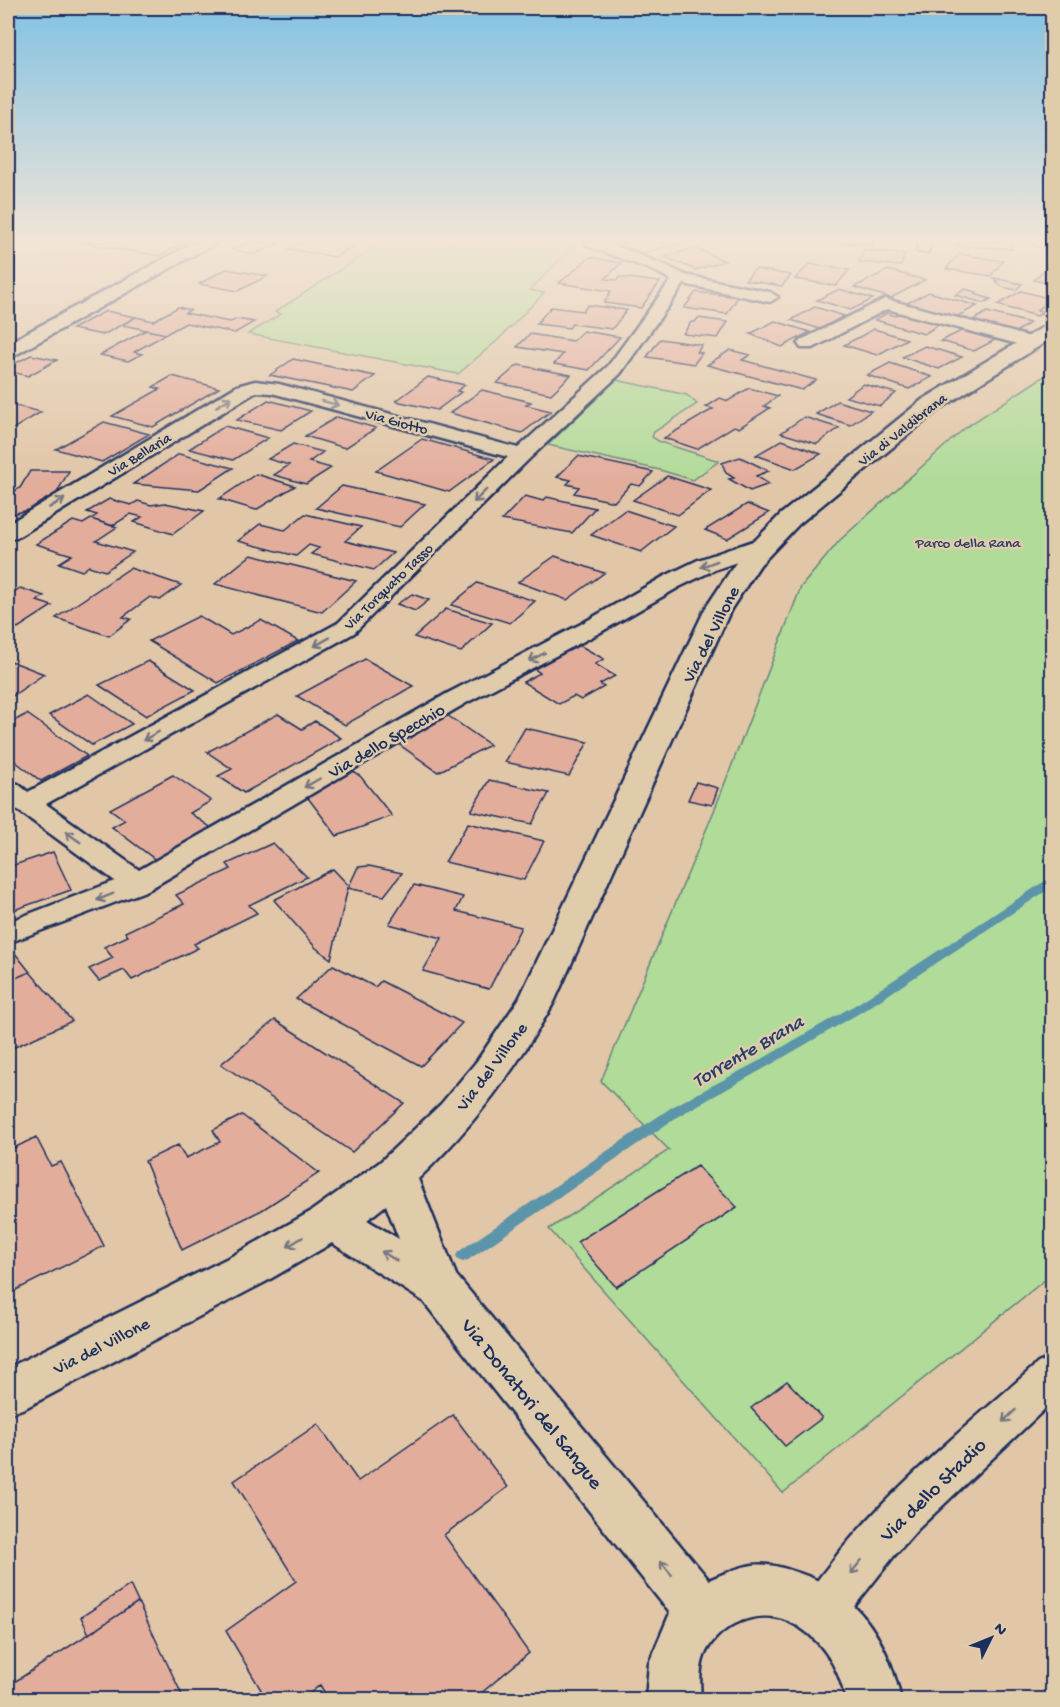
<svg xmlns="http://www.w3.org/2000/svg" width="1060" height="1707" font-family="'Gochi Hand',sans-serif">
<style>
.built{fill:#debba3}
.green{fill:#b1db99;stroke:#66857c;stroke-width:1.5}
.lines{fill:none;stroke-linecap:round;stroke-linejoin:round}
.stream{fill:#5b94aa;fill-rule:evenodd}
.building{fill:#e3ad9c;stroke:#1b2f5e;stroke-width:1.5}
.minor-casing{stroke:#1b2f5e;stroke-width:5}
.tertiary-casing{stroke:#1b2f5e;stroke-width:5}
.minor{fill:#e0cbaa;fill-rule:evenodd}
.tertiary{fill:#e0cbaa;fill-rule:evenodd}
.oneway{stroke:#747580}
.labels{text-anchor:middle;stroke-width:5;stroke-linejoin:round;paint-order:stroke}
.far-street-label{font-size:15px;fill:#1b2f5e;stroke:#e0cbaa}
.far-park-label{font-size:15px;fill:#2a4064;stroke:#e0cbaa}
.street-label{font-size:18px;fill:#1b2f5e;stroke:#e0cbaa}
.water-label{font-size:20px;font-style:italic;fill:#26406b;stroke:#e0cbaa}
.near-street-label{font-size:21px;fill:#1b2f5e;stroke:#e0cbaa}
</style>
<rect width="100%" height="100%" fill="#e1c6a7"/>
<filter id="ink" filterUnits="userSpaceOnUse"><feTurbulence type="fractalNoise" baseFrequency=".0167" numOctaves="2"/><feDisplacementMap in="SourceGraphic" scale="12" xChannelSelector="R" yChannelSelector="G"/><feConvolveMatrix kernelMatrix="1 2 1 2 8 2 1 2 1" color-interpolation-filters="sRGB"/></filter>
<g filter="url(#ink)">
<path class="built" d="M18,242H194L135,274L29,253L42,247Z"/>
<path class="green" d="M383,242H577L530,290L544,293L499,339L458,374L248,334L281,314L275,312Z
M1052,371V1274L783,1493L549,1229L669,1150L601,1081L714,811L801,587L840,540L966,427Z
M616,380L687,395L697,404L654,432L652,437L660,442L719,461L693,480L660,470L548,445Z"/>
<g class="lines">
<path class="stream" d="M1048,879H1052V887L868,1008L765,1068L680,1115L468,1260L463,1262L458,1260L456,1256L458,1252L672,1107L757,1062L860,1002Z"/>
</g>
<path class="building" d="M79,242H186L159,256Z
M248,242H281L255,254L232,250Z
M301,242H360L336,257L289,249Z
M621,242H677L680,244L641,253L621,244Z
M830,242H873L872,246Z
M955,242H1012V249L955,245Z
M1029,242H1052V246L1037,247Z
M694,248L725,261L696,270L665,257Z
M863,250L905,254L901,266L859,262Z
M959,254L1003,261L991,276L946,269Z
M590,257L621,263L605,279L617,280L619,277L660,282L641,308L604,303L611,291L559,283Z
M809,264L849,270L836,286L795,279Z
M226,269L267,276L238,291L199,284Z
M755,269L791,275L782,286L745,280Z
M1045,269L1052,270V284L1034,280Z
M888,270L925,280L891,298L854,287Z
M994,278L1022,284L1016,290L1002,287Z
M839,289L873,299L851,310L817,300Z
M965,289L977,292L974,294L991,299L984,303L955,295Z
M1021,291L1052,299V300L1037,310L1044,312L1037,316L997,305Z
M696,292L738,297L727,314L684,308Z
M929,292L977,306L956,317L907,303Z
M588,305L627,310L612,329L572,324L569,328L536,324L551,307L583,311Z
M178,307L190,310L185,313L230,322L237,319L254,322L235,333L186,323L166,334L122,325L136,317L153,321Z
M815,307L844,316L820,329L791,320Z
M106,311L136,317L103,335L72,329Z
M987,312L1030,323L1013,334L970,322Z
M887,313L895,316L899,313L940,324L924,334L875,320Z
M698,318L728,322L718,338L683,334L691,322H695Z
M775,321L810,332L782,347L750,334Z
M874,329L907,339L877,355L844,345Z
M965,329L997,339L974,351L941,341Z
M146,330L166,334L134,352L142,354L128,361L100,355Z
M583,331L620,337L589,370L554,364L563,354L517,347L530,334L573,341Z
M660,339L702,345L697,352L702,353L694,364L647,357Z
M925,346L962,357L939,369L902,357Z
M730,350L750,355L742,360L816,380L802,390L707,365Z
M31,355L57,360L28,376L8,371V367Z
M293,359L375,376L353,392L270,375Z
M890,363L932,377L909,389L867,375Z
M518,365L571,375L551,394L497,383Z
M172,376L219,388L153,427L112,416L160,389L153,387Z
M428,377L465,385L457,391L461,392L437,410L396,401Z
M863,384L896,393L880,406L846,397Z
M749,388L778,396L764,406L770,408L739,428L734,426L697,449L664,438L713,409L706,407L720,398L728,401Z
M482,390L531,402L526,405L551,411L522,433L450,413Z
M268,400L311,411L281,430L237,420Z
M837,401L871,411L850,425L816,414Z
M8,404L41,412L8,432Z
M337,417L376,428L345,448L305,436Z
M804,417L839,428L817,444L781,433Z
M104,422L149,434L102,462L56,449Z
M225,426L268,438L233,460L189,449Z
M422,439L494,459L449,492L376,471Z
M782,440L821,454L795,469L756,455Z
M293,444L323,452L309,462L331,468L306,484L274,475L289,465L268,459Z
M179,454L233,468L199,490L133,484Z
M578,456L653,472L640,486L631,484L614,502L574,493L579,487L567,484L571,480L557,477Z
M740,457L769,471L756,476L769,484L750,491L729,479L734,478L726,473L722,463Z
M30,471H69L55,496L32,509L8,515V495L20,488Z
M256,474L295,486L256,510L219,499Z
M667,476L711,490L678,515L633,500Z
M342,486L425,504L400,527L316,508Z
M525,496L543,501L547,497L595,508L572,533L502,520Z
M109,499L131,505L138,501L151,505L165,503L204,511L173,534L134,522L142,517L131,514L112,526L91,519L97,515L87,512Z
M747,504L769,513L727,539L705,530Z
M625,510L674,526L641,552L591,535Z
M305,514L361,527L345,541L393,553L374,570L311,554L319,548L309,545L296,556L238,541L260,524L285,530Z
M91,519L117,527L96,541L133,552L105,571L89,566L82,571L59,563L72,555L36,544L73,521L83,524Z
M251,555L356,581L322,612L215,584Z
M555,556L604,573L567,600L518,582Z
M130,568L181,585L160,600L150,597L123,617L131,619L109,636L56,618Z
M477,583L535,601L510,623L451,605Z
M20,588L44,596L37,601L52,606L18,628L8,624V595Z
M412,594L429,600L415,611L397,604Z
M446,609L492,623L461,652L414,637Z
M199,616L231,635L261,620L298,641L218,683L149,641Z
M579,645L604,659L595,664L615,676L600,684L604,687L581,700L574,696L559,704L523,682L540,673L533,668Z
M365,659L413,686L345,725L297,696Z
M8,660L44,674L8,699Z
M148,661L195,690L146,716L99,685Z
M89,694L132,724L92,745L49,715Z
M27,714L87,756L41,781L8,756V724Z
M278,714L302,729L315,721L341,738L244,793L218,776L232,769L207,752Z
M447,715L490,745L438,772L397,743Z
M525,728L588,742L569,776L505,762Z
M350,769L361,777L392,816L337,836L305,794Z
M173,775L211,801L190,813L216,831L160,863L112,827L125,820L110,809Z
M489,780L549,793L532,824L471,811Z
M696,782L718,788L712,805L688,800Z
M468,823L544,841L524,880L445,862Z
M273,843L307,877L249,905L257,913L194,944L198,948L132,980L124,970L99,981L89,969L113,958L104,947L128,936L125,932L184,904L176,895L231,869L227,864Z
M53,852L71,890L8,912V867Z
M369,866L402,873L384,896L348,888L331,959L316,948L274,900L333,869L349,886L358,867Z
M414,885L463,897L456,911L521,927L489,989L423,971L442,938L389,924Z
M10,947L30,972L8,981V948Z
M333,965L375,987L381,981L462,1023L421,1066L296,999Z
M30,972L72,1021L8,1050V981Z
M275,1020L404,1103L352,1152L221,1064Z
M242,1115L319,1173L262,1210L182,1250L145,1161L178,1145L186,1158L220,1142L213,1130Z
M36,1137L51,1166L61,1162L104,1246L8,1294V1151Z
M697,1166L737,1207L616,1287L577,1242Z
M787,1381L822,1418L785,1446L751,1408Z
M453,1415L508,1487L444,1535L529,1653L473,1700H329L320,1685L302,1700H267L226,1631L296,1581L234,1481L318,1424L358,1481Z
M130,1585L138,1602L89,1634L81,1617Z
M138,1602L183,1697L180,1700H8V1686Z"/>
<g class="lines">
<g class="minor-casing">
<path id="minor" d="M605,242L667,266L685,275L770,292L778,297L770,302L684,284L620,374L529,459L354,633L46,804L139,870L448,693L583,623L663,577L698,560L756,540L764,539L772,540L775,545L772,550L714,570L679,587L599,633L466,703L148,890L8,943V922L115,881L8,803V782L18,784L28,792L338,623L508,457L272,393L256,392L16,538L8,539V524L237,386L255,381L279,384L518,448L608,366L671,280L657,272L588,246L586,243Z
M917,242H931L928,252H918Z
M885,299L1038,339L1041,343L1038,347L1032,348L887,309L813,348H801L798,344L801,340Z
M1052,1357V1402L918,1529L894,1556L838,1627L822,1634L806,1627L799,1611C808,1589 824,1573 838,1554C896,1483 970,1424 1038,1363Z"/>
</g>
<g class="tertiary-casing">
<path id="tertiary" d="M195,242H217L15,355L8,357V343Z
M1052,324V338L938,410L799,524L760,565L731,609L554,1002C517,1068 473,1127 418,1179L456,1275L709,1580C723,1574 738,1567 753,1565C769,1563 784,1568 799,1573C858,1592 888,1641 901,1700H846C839,1667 820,1635 788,1621C757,1608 719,1624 705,1654C699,1667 700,1685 701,1700H646L649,1663L670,1613L423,1301L332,1243L265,1282L25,1408L8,1414V1368L234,1255L310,1212L380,1162L441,1104L477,1061L519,999L705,609L741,555L781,514L922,400L1045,326ZM386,1205L399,1239L367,1220Z"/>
</g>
<use href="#minor" class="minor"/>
<use href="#tertiary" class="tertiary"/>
</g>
<defs><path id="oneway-shaft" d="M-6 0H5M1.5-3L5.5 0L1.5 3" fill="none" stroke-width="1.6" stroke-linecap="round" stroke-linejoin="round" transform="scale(1.5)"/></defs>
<g class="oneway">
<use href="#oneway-shaft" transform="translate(224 402) rotate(-31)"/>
<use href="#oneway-shaft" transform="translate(330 403) rotate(15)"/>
<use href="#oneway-shaft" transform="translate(480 496) rotate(135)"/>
<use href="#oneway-shaft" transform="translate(57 503) rotate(-31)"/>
<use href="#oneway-shaft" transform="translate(709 564) rotate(159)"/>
<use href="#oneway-shaft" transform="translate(322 642) rotate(151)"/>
<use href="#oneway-shaft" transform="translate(537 657) rotate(152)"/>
<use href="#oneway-shaft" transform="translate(151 736) rotate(151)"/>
<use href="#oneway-shaft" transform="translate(312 783) rotate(150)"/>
<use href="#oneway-shaft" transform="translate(73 837) rotate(-145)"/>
<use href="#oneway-shaft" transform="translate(105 897) rotate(158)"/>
<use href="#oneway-shaft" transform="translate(295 1242) rotate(148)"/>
<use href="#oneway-shaft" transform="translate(389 1256) rotate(-148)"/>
<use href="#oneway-shaft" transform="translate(1009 1416) rotate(137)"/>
<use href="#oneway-shaft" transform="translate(856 1567) rotate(129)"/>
<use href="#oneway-shaft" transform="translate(666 1568) rotate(-129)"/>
</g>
</g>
<linearGradient id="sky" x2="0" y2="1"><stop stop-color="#81c2e3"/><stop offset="0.5" stop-color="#f2e5d7"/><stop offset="1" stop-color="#f2e5d7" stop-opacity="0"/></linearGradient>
<rect width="1060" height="481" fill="url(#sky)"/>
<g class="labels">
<g class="far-street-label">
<text transform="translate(397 421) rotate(15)" y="5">Via Giotto</text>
<text transform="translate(902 429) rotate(-38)" y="5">Via di Valdibrana</text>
<text transform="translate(139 454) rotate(-31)" y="5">Via Bellaria</text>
<text transform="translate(388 586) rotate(-44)" y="5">Via Torquato Tasso</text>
</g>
<g class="far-park-label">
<text x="968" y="547">Parco della Rana</text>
</g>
<g class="street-label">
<text transform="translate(710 634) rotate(-63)" y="6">Via del Villone</text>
<text transform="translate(386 740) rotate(-30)" y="6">Via dello Specchio</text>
<text transform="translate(491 1066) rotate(-53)" y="6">Via del Villone</text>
<text transform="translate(101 1345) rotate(-27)" y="6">Via del Villone</text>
</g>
<g class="water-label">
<text transform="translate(747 1050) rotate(-30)" y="7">Torrente Brana</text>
</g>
<g class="near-street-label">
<text transform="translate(533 1403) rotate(51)" y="7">Via Donatori del Sangue</text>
<text transform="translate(932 1489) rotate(-44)" y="7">Via dello Stadio</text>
</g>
</g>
<rect width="1060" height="1707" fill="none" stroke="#e0cbaa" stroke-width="30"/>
<rect x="15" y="15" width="1030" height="1677" fill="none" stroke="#1b2f5e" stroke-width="2" filter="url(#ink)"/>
<g transform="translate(991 1638) rotate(47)" stroke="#e0cbaa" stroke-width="4.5" paint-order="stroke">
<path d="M0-4.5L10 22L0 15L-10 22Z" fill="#1b2f5e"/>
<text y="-9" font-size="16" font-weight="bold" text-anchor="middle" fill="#1b2f5e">N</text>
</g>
</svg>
